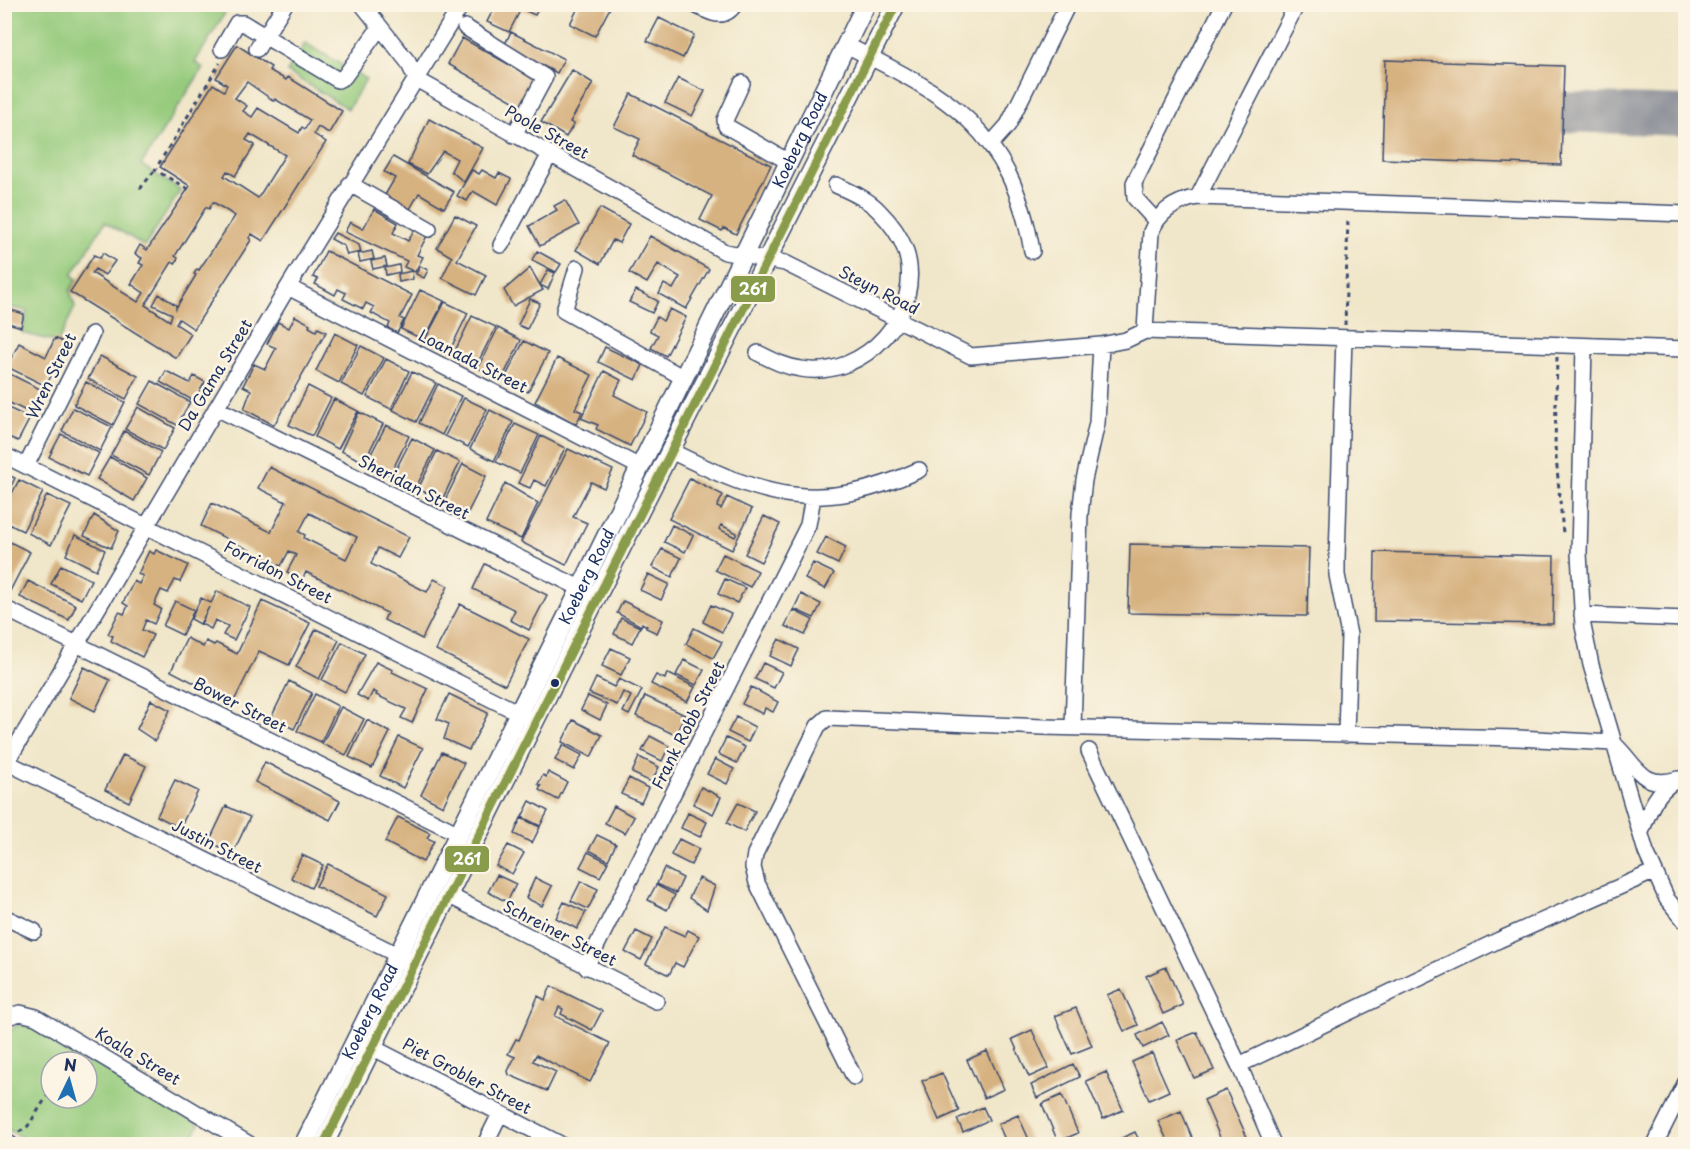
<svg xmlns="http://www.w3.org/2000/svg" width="1690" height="1149" font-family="'Playpen Sans',sans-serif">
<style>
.green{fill:#96cb7d;stroke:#587d6e;stroke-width:1.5;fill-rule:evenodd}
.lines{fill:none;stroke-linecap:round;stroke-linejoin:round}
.taxiway{stroke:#868a94;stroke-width:40}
.building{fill:#d7b281;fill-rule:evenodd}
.minor-casing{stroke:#3b4a6e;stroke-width:18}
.major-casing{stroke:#3b4a6e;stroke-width:21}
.path{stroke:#3b4a6e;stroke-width:3;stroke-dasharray:4.5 4.5;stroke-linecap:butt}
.minor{stroke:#fff;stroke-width:15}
.major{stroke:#fff;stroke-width:18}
.bus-1-casing{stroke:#fcf5e5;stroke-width:14}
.bus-1{stroke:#889c4c;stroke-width:9}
.bus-dot{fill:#1b2f5e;stroke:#fcf5e5;stroke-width:2}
.labels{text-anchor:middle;stroke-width:5;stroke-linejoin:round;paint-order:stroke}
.street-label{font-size:16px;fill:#1b2f5e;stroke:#fcf5e5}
.line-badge{stroke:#fcf5e5;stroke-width:2}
.badge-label{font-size:16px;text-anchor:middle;font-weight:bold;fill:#fff}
</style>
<rect width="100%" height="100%" fill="#fcf5e5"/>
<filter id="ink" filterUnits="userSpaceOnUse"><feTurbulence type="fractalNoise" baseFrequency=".0167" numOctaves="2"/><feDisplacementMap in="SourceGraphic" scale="12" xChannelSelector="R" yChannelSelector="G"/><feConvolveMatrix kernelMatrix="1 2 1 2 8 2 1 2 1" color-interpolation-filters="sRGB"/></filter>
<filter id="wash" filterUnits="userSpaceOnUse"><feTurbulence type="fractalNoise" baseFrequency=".008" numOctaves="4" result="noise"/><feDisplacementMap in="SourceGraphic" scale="24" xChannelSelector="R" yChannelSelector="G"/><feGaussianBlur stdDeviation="1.35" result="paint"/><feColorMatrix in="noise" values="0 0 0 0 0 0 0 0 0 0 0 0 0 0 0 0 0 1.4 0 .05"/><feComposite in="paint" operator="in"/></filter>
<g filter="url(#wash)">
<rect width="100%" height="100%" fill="#f0e6c9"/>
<path class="green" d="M5,5H230L195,62L203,68L141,165L181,190L145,246L105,222L72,275L77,279L70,291L75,307L58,342L22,333L27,311L9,307L5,322Z
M305,43L366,79L348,109L287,72Z
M17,1025H29L199,1124L190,1144H128L122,1141L119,1144H34L5,1128V1035ZM51,1062H87V1098H51Z"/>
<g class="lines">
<path class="taxiway" d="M1562,112L1686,116"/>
</g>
<g id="blocks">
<path class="building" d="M496,4H541L535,15L521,9L509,32L487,22Z
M580,4H612L595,36L570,24Z
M659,18L694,35L683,58L647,41Z
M511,32L564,59L557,73L504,46Z
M462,38L540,82L525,108L448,64Z
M237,45L271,67L269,70L286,80L288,77L342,111L329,133L318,127L314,134L326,142L263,241L252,234L249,238L251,240L194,329L179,319L176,324L191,334L176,358L70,292L94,255L100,258L103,253L115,261L105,275L95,269L92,273L138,302L144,293L131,284L143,265L139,263L142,258L135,254L140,245L147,250L190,186L160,167L213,84L224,91L227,85L216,78ZM247,82L274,101L275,99L310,120L305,129L302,127L299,133L258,108L252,117L243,111L247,106L235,98ZM250,134L285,155L258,198L224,176L227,171L235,176L255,145L246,140ZM213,202L235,216L199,270L197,269L194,274L196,275L176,308V305L159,294L153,305L172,314L170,321L145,305L172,262L175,264L178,258L175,256L206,207L209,209Z
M1385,60L1564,66L1561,165L1382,159Z
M572,70L593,83L570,122L574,124L566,137L541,122Z
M678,78L705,91L692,116L665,103Z
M631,94L771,165L736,234L724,228L722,231L700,220L712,196L632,155L640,139L614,127Z
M429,119L483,148L464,182L451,171L457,159L443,151L427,174L408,164Z
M393,157L454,192L444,208L419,193L410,209L385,195L395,178L384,172Z
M472,170L479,174L482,170L496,178L499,173L511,179L497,205L473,191L467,201L457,196Z
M565,200L579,225L540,246L529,226L557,210L554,206Z
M600,208L629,224L619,243L613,240L600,264L576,250Z
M374,209L398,223L393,233L408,241L417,226L429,232L417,255L423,257L415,272L404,267L407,261L345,232L350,222L363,229Z
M455,215L476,226L457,260L486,275L476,295L442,278L452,257L437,248Z
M335,233L359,245L361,252L347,255L344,246L331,239Z
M650,236L709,269L686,309L659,294L664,284L673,289L680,277L658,264L647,283L629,273Z
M326,251L412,295L400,318L404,320L397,333L388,328L390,323L371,313L374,307L366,303L363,309L343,299L346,293L338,289L335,295L315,284L318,279L313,277Z
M372,251L374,259L360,262L358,254Z
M537,251L561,264L556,272L532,260Z
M385,258L387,266L373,269L371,261Z
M399,265L400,272L386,275L385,268Z
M420,266L428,270L424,278L416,274Z
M530,268L543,290L513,306L504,290Z
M548,270L555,273L548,289L540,285Z
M412,271L413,279L399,282L398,274Z
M420,290L444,301L424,340L401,329Z
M636,290L658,301L652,313L629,302Z
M530,299L540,303L527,329L518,325Z
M445,302L468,313L449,352L425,340Z
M670,309L686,317L666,356L651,348L658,335L650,331L657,317L663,321Z
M11,310L24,314L21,327L8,323Z
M295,316L310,324L309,327L316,331L318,328L326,332L274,425L244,409L251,390L243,386L254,364L265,369L276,348L267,344L278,322L289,328Z
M472,316L496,327L476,366L453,355Z
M498,328L521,340L502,379L478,368Z
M335,333L358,345L339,383L316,371Z
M55,338L67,344L46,386L7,367L19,343L46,357Z
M524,341L548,353L528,392L504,380Z
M361,346L384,358L364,396L341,384Z
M605,347L643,365L636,380L598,362Z
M100,356L138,376L126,399L88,379Z
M557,358L592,375L575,409L582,412L576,424L535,402Z
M386,359L409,371L391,409L367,397Z
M166,371L190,383L194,376L205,382L194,401L160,382Z
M604,371L621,380L614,395L647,412L630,446L596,429L598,425L581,418Z
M6,372L44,391L32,414L4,400Z
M412,372L436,383L416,422L393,410Z
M152,381L190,402L177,425L139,404Z
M86,382L125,402L113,425L74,405Z
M438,384L461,396L442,435L419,423Z
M308,386L331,398L312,436L289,425Z
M464,398L487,409L468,447L445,436Z
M334,399L358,411L338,449L315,437Z
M4,406L30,418L18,441L4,435Z
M138,407L175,428L163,450L125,429Z
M73,408L112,427L100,451L62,431Z
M490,410L513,422L494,461L470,449Z
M359,412L383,424L364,462L341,451Z
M515,424L539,435L520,473L496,462Z
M386,425L409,436L390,475L366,464Z
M124,431L161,452L149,475L111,455Z
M61,434L99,453L87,476L49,457Z
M541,436L565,448L546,486L534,480L530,488L518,483Z
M412,438L435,450L415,489L392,477Z
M568,449L613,470L604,488L591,482L573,517L587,523L566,565L521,542Z
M437,451L460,462L442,500L418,489Z
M110,457L147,478L134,501L97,479Z
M463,464L486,476L467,514L444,502Z
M269,467L409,537L398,558L378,548L371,564L427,592L434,579L448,586L422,639L384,620L387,613L306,572L302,580L287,572L296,555L289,551L281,566L201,526L212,503L271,532L286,502L258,488ZM309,513L357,537L346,559L304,538L305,535L299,532Z
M4,473L15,478L4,500Z
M690,478L723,495L717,507L721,509L727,497L752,509L732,550L669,519ZM721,525L737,533L735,537L719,529Z
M19,480L43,492L23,531L4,522V509Z
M505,483L538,503L521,539L486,523Z
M47,495L71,506L51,545L28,533Z
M94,515L119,531L111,548L84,536Z
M764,516L780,524L761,562L745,554Z
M672,525L693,535L685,552L664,542Z
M75,535L105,550L96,570L66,555Z
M826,537L846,547L838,564L817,554Z
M6,540L30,552L10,591L4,588Z
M1130,544L1309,548L1307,616L1128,613Z
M662,549L681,558L672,577L652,567Z
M156,550L188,565L180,582L175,580L168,593L161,590L154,605L161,609L154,624L146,620L142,630L153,635L142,657L111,641L113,636L108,634L119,612L124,614L128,606L123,603L134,581L139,584L143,576L138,574L149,551L154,554Z
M1375,552L1554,556L1553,624L1374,621Z
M723,554L758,571L750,587L715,570Z
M813,563L834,573L825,589L805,579Z
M485,564L547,595L529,630L510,620L515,610L473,589Z
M61,565L91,580L81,599L51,584Z
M648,574L669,584L661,600L640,590Z
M725,579L745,588L737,603L718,594Z
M28,581L76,605L69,620L20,597Z
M217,591L250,607L234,640L223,635L228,626L215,620L211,629L201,624L209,607L200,624L191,619L201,598L211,603Z
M801,594L821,604L814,618L794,609Z
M175,601L194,610L182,635L163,626Z
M262,601L310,623L289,665L259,651L233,703L171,671L187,638L203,647L206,641L214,645L216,643L237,654Z
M623,601L663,620L657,633L646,628L647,626L642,623L641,626L617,613Z
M460,604L529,639L505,685L436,650Z
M711,605L731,614L722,632L703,622Z
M793,610L813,620L805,635L785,626Z
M621,618L640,627L632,643L614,634Z
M694,628L722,642L713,658L686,644Z
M316,629L339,640L319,679L296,667Z
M779,639L799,649L791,666L770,656Z
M342,642L365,654L345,692L322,680Z
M611,648L630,657L621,675L602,666Z
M684,660L704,670L696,685L676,675Z
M376,662L393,670L392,672L428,689L412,723L401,718L406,709L376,695L377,693L373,691L368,701L357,695Z
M763,663L782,672L774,688L755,679Z
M84,667L110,680L95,711L69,698Z
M667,673L695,687L687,702L651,684L656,675L665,679Z
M596,678L614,687L619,679L642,690L629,715L623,712L631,696L623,692L617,705L589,693Z
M289,681L312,693L294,729L271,718Z
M751,687L778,702L773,712L765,708L763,714L742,704Z
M315,694L338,706L321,742L297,731Z
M449,694L488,713L469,750L444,739L449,724L437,719Z
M588,696L607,705L600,720L581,710Z
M645,696L685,715L675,735L636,716Z
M151,700L170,710L155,741L137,729Z
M341,707L364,719L346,755L322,744Z
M736,717L755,727L748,742L728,732Z
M367,720L390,732L372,768L349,757Z
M573,720L602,735L591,757L562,742Z
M650,736L669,746L662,761L642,751Z
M399,737L423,748L403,788L380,776Z
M726,738L745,747L737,763L718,754Z
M563,745L582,755L574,770L555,760Z
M442,752L464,763L443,806L421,795Z
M123,755L146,766L129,802L105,790Z
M639,757L659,767L651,782L632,773Z
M715,759L734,769L727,784L707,774Z
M265,762L340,801L330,820L255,782Z
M548,772L567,782L558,800L539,790L541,786L538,784L543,775L546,777Z
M629,778L648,788L641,803L621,794Z
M175,780L198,791L180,828L157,816Z
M701,787L721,797L713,814L693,804Z
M530,801L548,811L540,826L522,817Z
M738,803L755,811L744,832L727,823Z
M226,806L250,817L233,853L209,842Z
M614,806L634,817L625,833L605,823Z
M688,813L707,822L700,837L681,828Z
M398,817L430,833L427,838L434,841L423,862L385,842Z
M521,818L540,827L532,843L514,834Z
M597,835L616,844L608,860L589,850Z
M679,839L699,849L691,865L671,855Z
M508,845L524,853L512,874L496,866Z
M588,852L608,862L600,877L580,867Z
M302,855L323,865L311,888L291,878Z
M328,864L388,894L377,916L316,886Z
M664,868L683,878L676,893L657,884Z
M497,875L516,884L507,902L488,892Z
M535,878L552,886L542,906L526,898Z
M699,878L715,886L707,910L689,898Z
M581,881L598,889L588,909L571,901Z
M656,885L675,895L667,910L648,900Z
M564,902L586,912L577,929L556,918Z
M665,927L685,936L688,930L699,936L683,967L675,963L669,975L646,964Z
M636,931L652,939L641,960L625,952Z
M1166,967L1183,1005L1163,1014L1146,976Z
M551,986L602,1011L592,1030L561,1014L563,1009L559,1007L555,1016L610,1043L590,1082L536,1055L533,1061L556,1072L547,1091L509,1075L508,1071L515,1057L508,1054L516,1039L519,1040L538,996L545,1000Z
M1121,989L1138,1025L1124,1031L1107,995Z
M1076,1008L1092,1046L1072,1054L1055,1016Z
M1162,1022L1169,1035L1143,1048L1137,1035Z
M1032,1030L1049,1068L1029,1077L1012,1039Z
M1197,1032L1214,1070L1194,1078L1177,1040Z
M987,1051L1004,1089L984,1098L967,1060Z
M1152,1053L1169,1091L1149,1100L1132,1062Z
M1073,1064L1080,1077L1037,1098L1031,1085Z
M1106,1072L1123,1110L1103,1119L1086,1081Z
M942,1073L959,1111L939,1120L922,1081Z
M1226,1090L1250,1144H1223L1204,1100Z
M1062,1095L1078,1133L1058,1142L1042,1104Z
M983,1107L989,1120L963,1132L957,1119Z
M1181,1111L1195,1144H1169L1158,1121Z
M1018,1115L1031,1144H1007L998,1124Z
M1135,1132L1141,1144H1114L1113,1142Z
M972,1137L975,1144H954Z"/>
</g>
</g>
<g filter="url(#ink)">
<use href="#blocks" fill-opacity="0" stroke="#3b4a6e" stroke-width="1.5"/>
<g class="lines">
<g class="minor-casing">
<path id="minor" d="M362,4L408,62L416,79L725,252L785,263L971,356L1101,345L1126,340L1145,331L1686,349
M693,4C709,12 723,22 735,4
M465,27L545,77L514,135
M846,45C949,96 1011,129 1032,251
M222,49L237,23H243L338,80L344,77L380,27
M257,49L285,4
M742,83L725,120L726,126L789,162
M991,144L1008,125L1068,4
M350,184L429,229
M1198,197L1297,4
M1156,221L1135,198L1134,183L1224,4
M501,245L550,154
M577,268L564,311L684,378
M288,287L640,467
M1145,331L1151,232C1159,211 1177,201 1198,197L1686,214
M1344,338L1337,557V575L1349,635L1346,735
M1584,346L1579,553L1583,626L1591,665L1646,852L1667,899L1686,922
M758,353C772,360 785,367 801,369C864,380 927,312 905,249C900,236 889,221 879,211C868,199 851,192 836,185
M216,408L590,593
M671,451C765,498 819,515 919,470
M4,455L527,717
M26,466L92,334
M4,608L459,834
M1582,615L1686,619
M1073,727L1080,514L1084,480L1097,423L1101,345
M1089,751L1239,1065L1273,1144
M4,761L408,960
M4,767L288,287L462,4
M1641,832C1649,812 1655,792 1675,781
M448,895L656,1001
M4,917L34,931
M586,967L808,525L813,497
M4,1018L20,1013L36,1017L249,1144
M362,1042L560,1144
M1239,1065L1499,940L1653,872
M854,1077L757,883L753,867L755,854L818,726L827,718L1043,727L1518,738L1613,743C1636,763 1641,791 1678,779
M4,1142L10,1144
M485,1144L500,1114
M1655,1144L1686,1082"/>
</g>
<g class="major-casing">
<g id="major">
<path id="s1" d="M304,1144L581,588L866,4"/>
<path d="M324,1144L597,596L896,4"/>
</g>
</g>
<path class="path" d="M140,189L155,170
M188,189L155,170L220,63
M1345,325L1348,217
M1557,357L1555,446L1563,533
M19,1132L28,1126L51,1090"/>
<use href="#minor" class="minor"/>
<use href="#major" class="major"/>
<g class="bus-1-casing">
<path id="bus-1" d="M324,1144L896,4"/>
</g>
<use href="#bus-1" class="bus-1"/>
</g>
</g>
<circle class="bus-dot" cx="555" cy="683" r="5"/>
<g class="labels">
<g class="street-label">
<text transform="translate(547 132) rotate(29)" y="6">Poole Street</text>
<text dy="6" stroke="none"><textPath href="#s1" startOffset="1120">Koeberg Road</textPath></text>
<text transform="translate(879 290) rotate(27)" y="6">Steyn Road</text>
<text transform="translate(473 361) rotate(27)" y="6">Loanada Street</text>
<text transform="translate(215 375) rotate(-59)" y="6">Da Gama Street</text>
<text transform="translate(51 376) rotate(-64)" y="6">Wren Street</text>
<text transform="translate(414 487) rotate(27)" y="6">Sheridan Street</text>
<text transform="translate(278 572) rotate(27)" y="6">Forridon Street</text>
<text dy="6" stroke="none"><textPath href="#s1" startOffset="634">Koeberg Road</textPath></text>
<text transform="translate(240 705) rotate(27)" y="6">Bower Street</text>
<text transform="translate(688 725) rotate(-63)" y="6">Frank Robb Street</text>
<text transform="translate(217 846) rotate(27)" y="6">Justin Street</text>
<text transform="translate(560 933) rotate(27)" y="6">Schreiner Street</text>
<text dy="6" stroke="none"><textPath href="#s1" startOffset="148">Koeberg Road</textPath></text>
<text transform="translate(138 1056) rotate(31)" y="6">Koala Street</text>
<text transform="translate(467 1076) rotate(28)" y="6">Piet Grobler Street</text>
</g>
</g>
<g class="line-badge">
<rect x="730" y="275" width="46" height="28" rx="6" fill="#889c4c"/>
<rect x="444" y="845" width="46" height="28" rx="6" fill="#889c4c"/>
</g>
<g class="badge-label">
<text x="753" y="295">261</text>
<text x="467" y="865">261</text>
</g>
<rect width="1690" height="1149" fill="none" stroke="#fcf5e5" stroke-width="24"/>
<g transform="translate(69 1080) rotate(5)"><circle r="28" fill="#fcf5e5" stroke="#a2a6af" stroke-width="1.5"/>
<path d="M0-4.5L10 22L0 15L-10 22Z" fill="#1f6fb2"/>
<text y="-9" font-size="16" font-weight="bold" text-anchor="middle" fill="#1b2f5e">N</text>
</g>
</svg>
